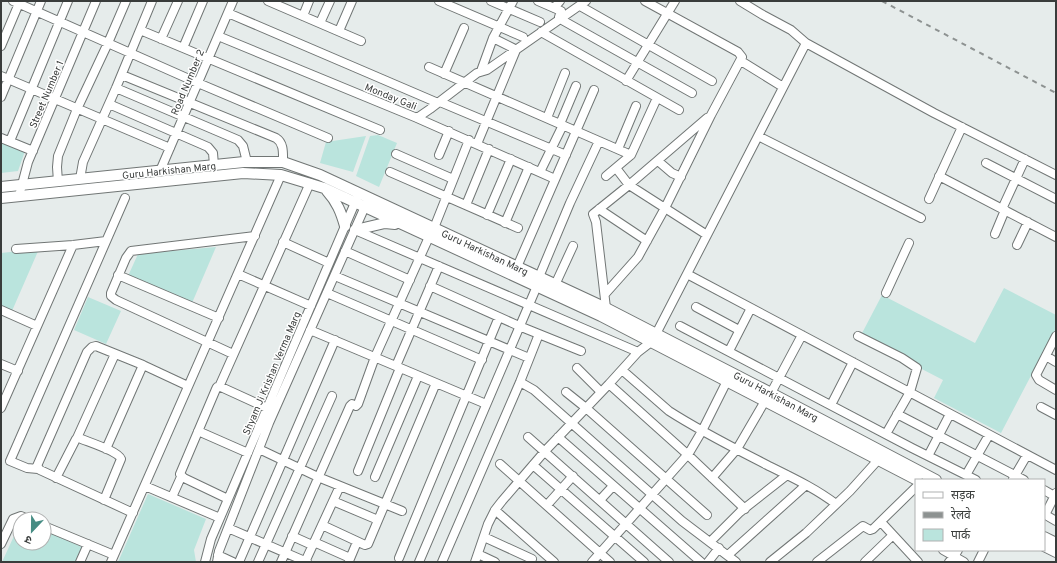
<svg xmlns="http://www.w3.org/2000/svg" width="1057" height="563" font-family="Overpass,'Noto Sans Devanagari',sans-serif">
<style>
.green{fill:#bae4dd}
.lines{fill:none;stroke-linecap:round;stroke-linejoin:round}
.minor-casing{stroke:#717675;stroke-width:10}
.major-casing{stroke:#717675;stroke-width:12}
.minor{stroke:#fff;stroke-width:8}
.major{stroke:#fff;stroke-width:10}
.rail{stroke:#8d9291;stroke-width:2;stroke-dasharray:5 5;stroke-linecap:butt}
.labels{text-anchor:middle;stroke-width:3;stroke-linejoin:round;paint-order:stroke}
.street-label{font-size:10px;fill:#393c3b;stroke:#fff}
</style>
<rect width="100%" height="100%" fill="#e6eceb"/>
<path class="green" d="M378,135L397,143L379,187L356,176L370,136Z
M366,136L353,172L320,163L326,142Z
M1,140L25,151L18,171L1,173Z
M216,247L192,303L128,276L138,254Z
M39,249L12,311L1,306V253Z
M1004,288L1056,315V328L1001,433L934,398L943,380L860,337L882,295L975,343Z
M88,297L121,311L106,344L74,330Z
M148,494L206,519L194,550L196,562H118Z
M20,523V543H44V530L84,548L78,562H2Z"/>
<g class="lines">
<g class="minor-casing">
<path id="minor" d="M13,1L198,83L328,138
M268,1L361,41
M439,1L523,37
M491,1L540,22
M538,1L561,11L559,17L562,20L692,93
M740,1L763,15L791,30L806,43L934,113L1056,175
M580,6L712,81
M554,8L560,1
M228,13L438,103
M303,16L309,1
M320,23L330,1
M140,30L380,130
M339,31L352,1
M541,32L679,110
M218,36L417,118L555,179
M493,38L513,48L516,50
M161,39L178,1
M1,46L20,1
M183,48L203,1
M741,61L783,87
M429,67L631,155
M481,71L493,38L513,1
M444,74L464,28
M122,75L276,138C284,143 283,153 283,162
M1,76L170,148
M626,81L675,1
M116,88L238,140L243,146L247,162
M1,97L41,1
M440,102L566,155
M109,104L208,147L213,153L214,165
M417,118L430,109L477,73L487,70L586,1
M547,118L565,73
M560,124L576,86
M758,136L921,218
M1,138L33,151
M10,141L68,1
M477,144L516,50
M618,149L636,106
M396,154L453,179
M439,155L449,131
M658,161L672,173L681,177
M986,163L1056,199
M616,168L629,185L707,235
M160,171L233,1
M390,172L518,228
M540,172L563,125
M606,176L631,155L657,98
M939,176L1056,237
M80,179L83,162L116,88L152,1
M58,182L57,167L58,156L77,109L108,43L126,1
M19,196L28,162L96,1
M929,199L962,127
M466,205L489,149
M599,209L647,241
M1002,209L1025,159
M487,215L511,159
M505,223L529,167
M434,228L469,140
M355,230L638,352
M995,234L1005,210
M283,242L329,263
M1017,245L1028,222
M16,249L73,245L106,241
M345,251L410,280
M517,267L594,90
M238,274L311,306
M687,274L1056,470
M118,275L219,318
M335,276L529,358
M539,277L570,203L599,141
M555,285L573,246
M430,286L519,326L581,351
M327,293L482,360
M886,293L909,243
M605,294L638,257L665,208L711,115L742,57L738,52L645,1
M696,307L739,330
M606,308L596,222L593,214L629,185L707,118
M1,310L37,326
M680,326L912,448L976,480
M310,330L486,404
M656,334L806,43
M858,336L902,358L917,368L910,392L886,434
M1056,336L1036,375L1039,380L1056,390
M729,351L751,308
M233,354L116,300L111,296V293L126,258L131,251L255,236
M1046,356L1056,362
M1,364L18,371
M396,366L439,266
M577,368L601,392
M622,370L669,411C700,431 734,448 767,465C791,477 815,488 836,504
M520,382L534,390L682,521L736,562
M609,384L687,454L745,509
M219,387L310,183
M566,392L586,408L707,515
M771,393L802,335
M831,405L853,362
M1041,407L1056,415
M1,408L73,245
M897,414L1024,480
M198,431L248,453
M528,437L669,562
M558,437L701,562
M77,438L115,354
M106,449L143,365
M259,449L318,477L402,511
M928,456L950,414
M500,464L610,562
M533,465L644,562
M38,469L27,468L10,461L125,198
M358,471L400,368
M966,475L989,435
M375,477L418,376
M56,478L76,439L79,438C88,442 118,451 121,459L104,500
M712,478L737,449L765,401
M1013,479L1027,455
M145,486L220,518
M1044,490L1056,497
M172,497L181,477
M228,499L184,478L180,474L216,389L217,387H221L267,408
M600,500L613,486
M333,501L378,520
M547,505L573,476
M495,510L554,562
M133,513L40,470L37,466L87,352L92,347L96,346L143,365L188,386
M1044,514L1056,521
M1045,515L1056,493
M881,522L918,562
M322,525L365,545L368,544L436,383
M44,526L114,555
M228,528L307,562
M292,536L312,545
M484,537L532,559
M314,542L350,558
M710,542L740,512L787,475
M1,544L13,519L21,516L28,519
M943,550L964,562
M478,554L495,562
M218,555L233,562
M728,555L806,485
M399,558L499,317
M349,561L357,542
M80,562L88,544
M111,562L281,175
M205,562L211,539L357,198
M217,562L219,551L269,423L367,202
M239,562L335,340
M258,562L332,396
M281,562L350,406L352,404L356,406L358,404L375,357L429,237
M305,562L340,486
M419,562L537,286
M442,562L520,382L539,334
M475,562L488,524L495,510L502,501L545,451L609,384L638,352L651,342
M592,562L689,453L702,431L727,381
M708,562L719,548
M770,562L806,533L850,491L878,460
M817,562L863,526L870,530L873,529L916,487
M865,562L893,535
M949,562L954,557L958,550
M978,562L984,550"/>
</g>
<g class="major-casing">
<path id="major" d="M1,187L244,162H283L320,175L606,308L771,393L936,480
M327,191C337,202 341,212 345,226
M1,198L243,173L281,175L324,188L601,316L917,480
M355,230L385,223L395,224
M1044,537L1056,543
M1044,546L1056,552"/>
</g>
<use href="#minor" class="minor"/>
<use href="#major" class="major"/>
<path class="rail" d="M882,1L1056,93"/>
</g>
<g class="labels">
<g class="street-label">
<text transform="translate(187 82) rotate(-67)" y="4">Road Number 2</text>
<text transform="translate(46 94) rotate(-67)" y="4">Street Number 1</text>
<text transform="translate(391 96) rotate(22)" y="4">Monday Gali</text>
<text transform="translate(169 170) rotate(-6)" y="4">Guru Harkishan Marg</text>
<text transform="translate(485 252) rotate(25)" y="4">Guru Harkishan Marg</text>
<text transform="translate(271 373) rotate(-67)" y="4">Shyam Ji Krishan Verma Marg</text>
<text transform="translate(776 396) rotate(28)" y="4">Guru Harkishan Marg</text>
</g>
</g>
<rect width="1057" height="563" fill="none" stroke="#393c3b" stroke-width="4"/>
<rect x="915" y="479" width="130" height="72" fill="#ffffff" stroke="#b0b1b1"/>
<rect x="923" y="492" width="20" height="6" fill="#ffffff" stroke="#b0b1b1"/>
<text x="951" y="499" font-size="12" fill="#393c3b">सड़क</text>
<rect x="923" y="512" width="20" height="6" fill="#8d9291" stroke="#b0b1b1"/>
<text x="951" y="519" font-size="12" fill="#393c3b">रेलवे</text>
<rect x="923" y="529" width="20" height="12" fill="#bae4dd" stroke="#b0b1b1"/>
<text x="951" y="539" font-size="12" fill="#393c3b">पार्क</text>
<g transform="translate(32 531) rotate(202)"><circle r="19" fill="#ffffff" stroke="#b0b1b1"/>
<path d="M0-3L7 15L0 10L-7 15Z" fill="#468c83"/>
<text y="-6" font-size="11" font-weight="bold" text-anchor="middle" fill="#393c3b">उ</text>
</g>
</svg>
